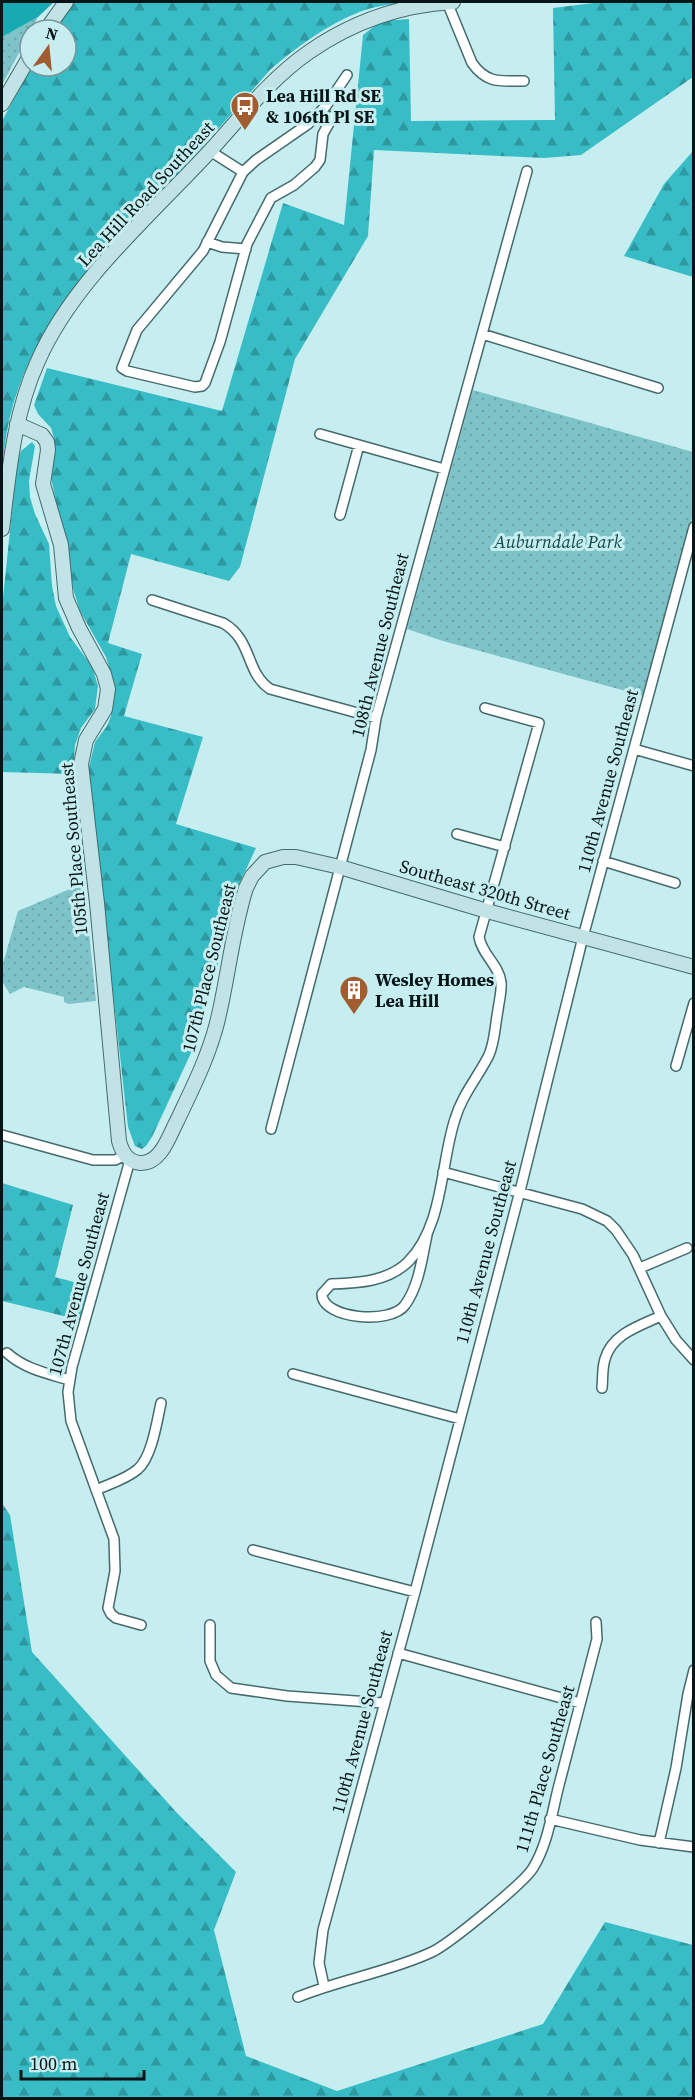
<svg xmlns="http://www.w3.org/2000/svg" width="695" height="2100" font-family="'Source Serif 4',serif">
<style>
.forest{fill:url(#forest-firs)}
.park{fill:url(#park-dots)}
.water{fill:#18aab3}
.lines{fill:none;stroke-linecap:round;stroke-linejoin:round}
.street-casing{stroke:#456a6c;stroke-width:12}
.secondary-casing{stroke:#456a6c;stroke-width:16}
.street{stroke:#fff;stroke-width:9}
.secondary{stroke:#c1e3e6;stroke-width:14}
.labels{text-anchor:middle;stroke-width:6;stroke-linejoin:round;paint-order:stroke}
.poi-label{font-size:18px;font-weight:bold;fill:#071516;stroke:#c6eef0;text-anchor:start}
.street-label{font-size:18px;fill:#071516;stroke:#c6eef0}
.park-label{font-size:18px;font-style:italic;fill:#134b4f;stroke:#c6eef0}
</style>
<defs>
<pattern id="forest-firs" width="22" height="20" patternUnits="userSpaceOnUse" patternTransform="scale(1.5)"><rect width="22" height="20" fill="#38bdc6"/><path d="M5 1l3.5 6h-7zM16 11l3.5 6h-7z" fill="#2d98a0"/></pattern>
<pattern id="park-dots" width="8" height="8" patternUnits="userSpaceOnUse" patternTransform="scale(1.5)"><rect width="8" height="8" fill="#7dc3c8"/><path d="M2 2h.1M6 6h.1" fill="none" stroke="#6ba7ab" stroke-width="1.8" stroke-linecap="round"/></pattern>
</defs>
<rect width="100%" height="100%" fill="#c6eef0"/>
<path class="forest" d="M70,2H407C392,4 376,6 362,11C328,24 298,46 271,69L60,308C38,341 19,378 10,417C6,433 4,451 2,467V121L32,66H66V30H52Z
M601,2H693V77L581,155L544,158L374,150L368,236L295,359L240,567L229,581L131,554L108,643L142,654L124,716L203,737L176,824L256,848L236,891L212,988L197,1040L152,1137L146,1146L142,1149L135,1146L128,1127L88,771L95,742L107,726L111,716L112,677L106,657L80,611L74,592L51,477L55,448L54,438L51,428L38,414L34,405L47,368L222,411L283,203L344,225L363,35L381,21L409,19L411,121L555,120L553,8Z
M693,151V277L624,256L664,184Z
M32,442L35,446L29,481L30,497L35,514L49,544L52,586L56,606L70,637L92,666L98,686L95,709L81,728L75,745L73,774L2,772V607L17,464L21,451Z
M2,1183L73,1205L55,1277L89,1286L80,1320L2,1301Z
M2,1503L10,1515L32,1652L177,1813L236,1872L214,1930L246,2056L337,2091L543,2024L605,1922L693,1945V2098H2Z"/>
<path class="park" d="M38,17L2,85V37Z
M473,390L693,452V514L644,696L443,641L407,629Z
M84,883L96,1001L69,1004L64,1002V997L24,987L10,994L2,981V967L18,911Z"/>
<path class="water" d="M2,2H54L38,17L2,37Z"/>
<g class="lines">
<g class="street-casing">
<path id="street" d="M447,2L472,63C487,84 500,81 524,81
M333,116L323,134L320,160L315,167L294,185L271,198L247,244L220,342L205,383L202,386L195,387L127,371L122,368L137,330L203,251L243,172L256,160L308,124L326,106L347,75
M210,151L243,172
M207,242L222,247L246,249
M482,334L658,388
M320,434L444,469
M340,515L359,445
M152,600L223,623C253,640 245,672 270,689L376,718
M634,749L694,766
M457,834L505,847
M603,861L675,883
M676,1066L694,1003
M271,1129L371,750L376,718L527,171
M2,1135L93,1160H115L126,1155
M130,1160L72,1367L68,1392L71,1421L114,1539L115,1571L108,1608L111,1614L116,1618L141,1625
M443,1172L582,1209L607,1221L616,1230L633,1255L661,1316L676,1340L694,1360
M427,1235C422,1258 419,1286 405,1305C391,1325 322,1319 322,1294L331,1284C358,1283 387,1282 408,1262C444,1225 440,1165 455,1119C462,1095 478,1077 489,1055C495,1041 495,1025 498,1010C499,1001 502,991 501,982C499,965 482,955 479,937L539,723L485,708
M640,1268L687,1248
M7,1353C25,1369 46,1373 69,1380
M293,1374L460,1419
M602,1388C603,1378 602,1368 605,1359C612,1334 639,1326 661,1316
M96,1490C109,1484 127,1479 138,1469C152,1457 157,1421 161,1403
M253,1550L415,1592
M210,1625V1661L216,1675L231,1688L287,1696L383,1703
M398,1653L580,1703
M550,1819L640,1840L694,1847
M659,1843L676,1768L688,1694L694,1670
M324,1986L319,1963L323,1930L415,1592L520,1191L583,937L694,527
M298,1997C342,1979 389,1972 432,1952C449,1944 524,1883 533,1868C548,1844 552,1812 559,1785C572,1736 584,1688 597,1639L596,1622"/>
</g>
<g class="secondary-casing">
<path id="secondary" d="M46,30L66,2
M2,104L30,56
M17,424L42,435L47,442L48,450L43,484L61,545L66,598L79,628L104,674L108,689L105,709L86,740L81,764L97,903L119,1141C122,1152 127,1162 140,1163C161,1164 169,1136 177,1121C192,1089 208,1058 217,1023C228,979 232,932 246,888L252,876L265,862L283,857H296L340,867L487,911L694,967
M2,529C9,472 14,413 38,361C73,281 151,215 210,151C241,117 270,79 309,52C352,22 400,5 453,2"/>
</g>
<use href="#street" class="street"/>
<use href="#secondary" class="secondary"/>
</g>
<defs>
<g id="bus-pin" transform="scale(1.5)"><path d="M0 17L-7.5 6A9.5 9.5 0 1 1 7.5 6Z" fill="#a15c2f" stroke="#c6eef0"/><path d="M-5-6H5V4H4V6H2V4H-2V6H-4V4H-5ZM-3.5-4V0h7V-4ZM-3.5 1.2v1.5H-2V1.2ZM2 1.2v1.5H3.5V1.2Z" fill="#fff"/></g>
<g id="building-pin" transform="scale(1.5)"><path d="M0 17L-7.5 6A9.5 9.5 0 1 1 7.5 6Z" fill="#a15c2f" stroke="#c6eef0"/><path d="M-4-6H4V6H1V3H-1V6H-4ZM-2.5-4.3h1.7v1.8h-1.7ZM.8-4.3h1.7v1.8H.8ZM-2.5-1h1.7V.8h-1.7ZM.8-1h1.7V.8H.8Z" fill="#fff"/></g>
</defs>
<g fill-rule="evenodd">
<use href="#bus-pin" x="245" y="106"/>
<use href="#building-pin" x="354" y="990"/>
</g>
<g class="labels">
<g class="poi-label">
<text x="266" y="102">Lea Hill Rd SE<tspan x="266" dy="21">&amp; 106th Pl SE</tspan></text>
<text x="375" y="986">Wesley Homes<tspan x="375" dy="21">Lea Hill</tspan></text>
</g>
<g class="street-label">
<text transform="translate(146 194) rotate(-47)" y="6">Lea Hill Road Southeast</text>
<text transform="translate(380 645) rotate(-76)" y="6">108th Avenue Southeast</text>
<text transform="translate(608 781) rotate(-75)" y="6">110th Avenue Southeast</text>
<text transform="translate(74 849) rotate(-95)" y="6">105th Place Southeast</text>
<text transform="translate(485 890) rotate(16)" y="6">Southeast 320th Street</text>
<text transform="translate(209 968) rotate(-76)" y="6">107th Place Southeast</text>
<text transform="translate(486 1252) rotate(-75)" y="6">110th Avenue Southeast</text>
<text transform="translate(79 1284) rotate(-75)" y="6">107th Avenue Southeast</text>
<text transform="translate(362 1722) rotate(-75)" y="6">110th Avenue Southeast</text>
<text transform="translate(545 1769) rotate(-74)" y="6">111th Place Southeast</text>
</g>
<g class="park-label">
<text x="558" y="548">Auburndale Park</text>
</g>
</g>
<rect width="695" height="2100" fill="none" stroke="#071516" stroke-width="6"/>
<g transform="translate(48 48) rotate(15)"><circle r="28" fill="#c6eef0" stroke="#7a9799" stroke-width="1.5"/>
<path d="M0-4.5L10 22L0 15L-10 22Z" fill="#a15c2f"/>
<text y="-9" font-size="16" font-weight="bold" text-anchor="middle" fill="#071516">N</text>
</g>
<path d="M21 2070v9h123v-9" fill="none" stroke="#071516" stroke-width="3"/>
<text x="30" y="2070" font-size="18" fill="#071516" stroke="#c6eef0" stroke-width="4.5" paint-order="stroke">100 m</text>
</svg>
